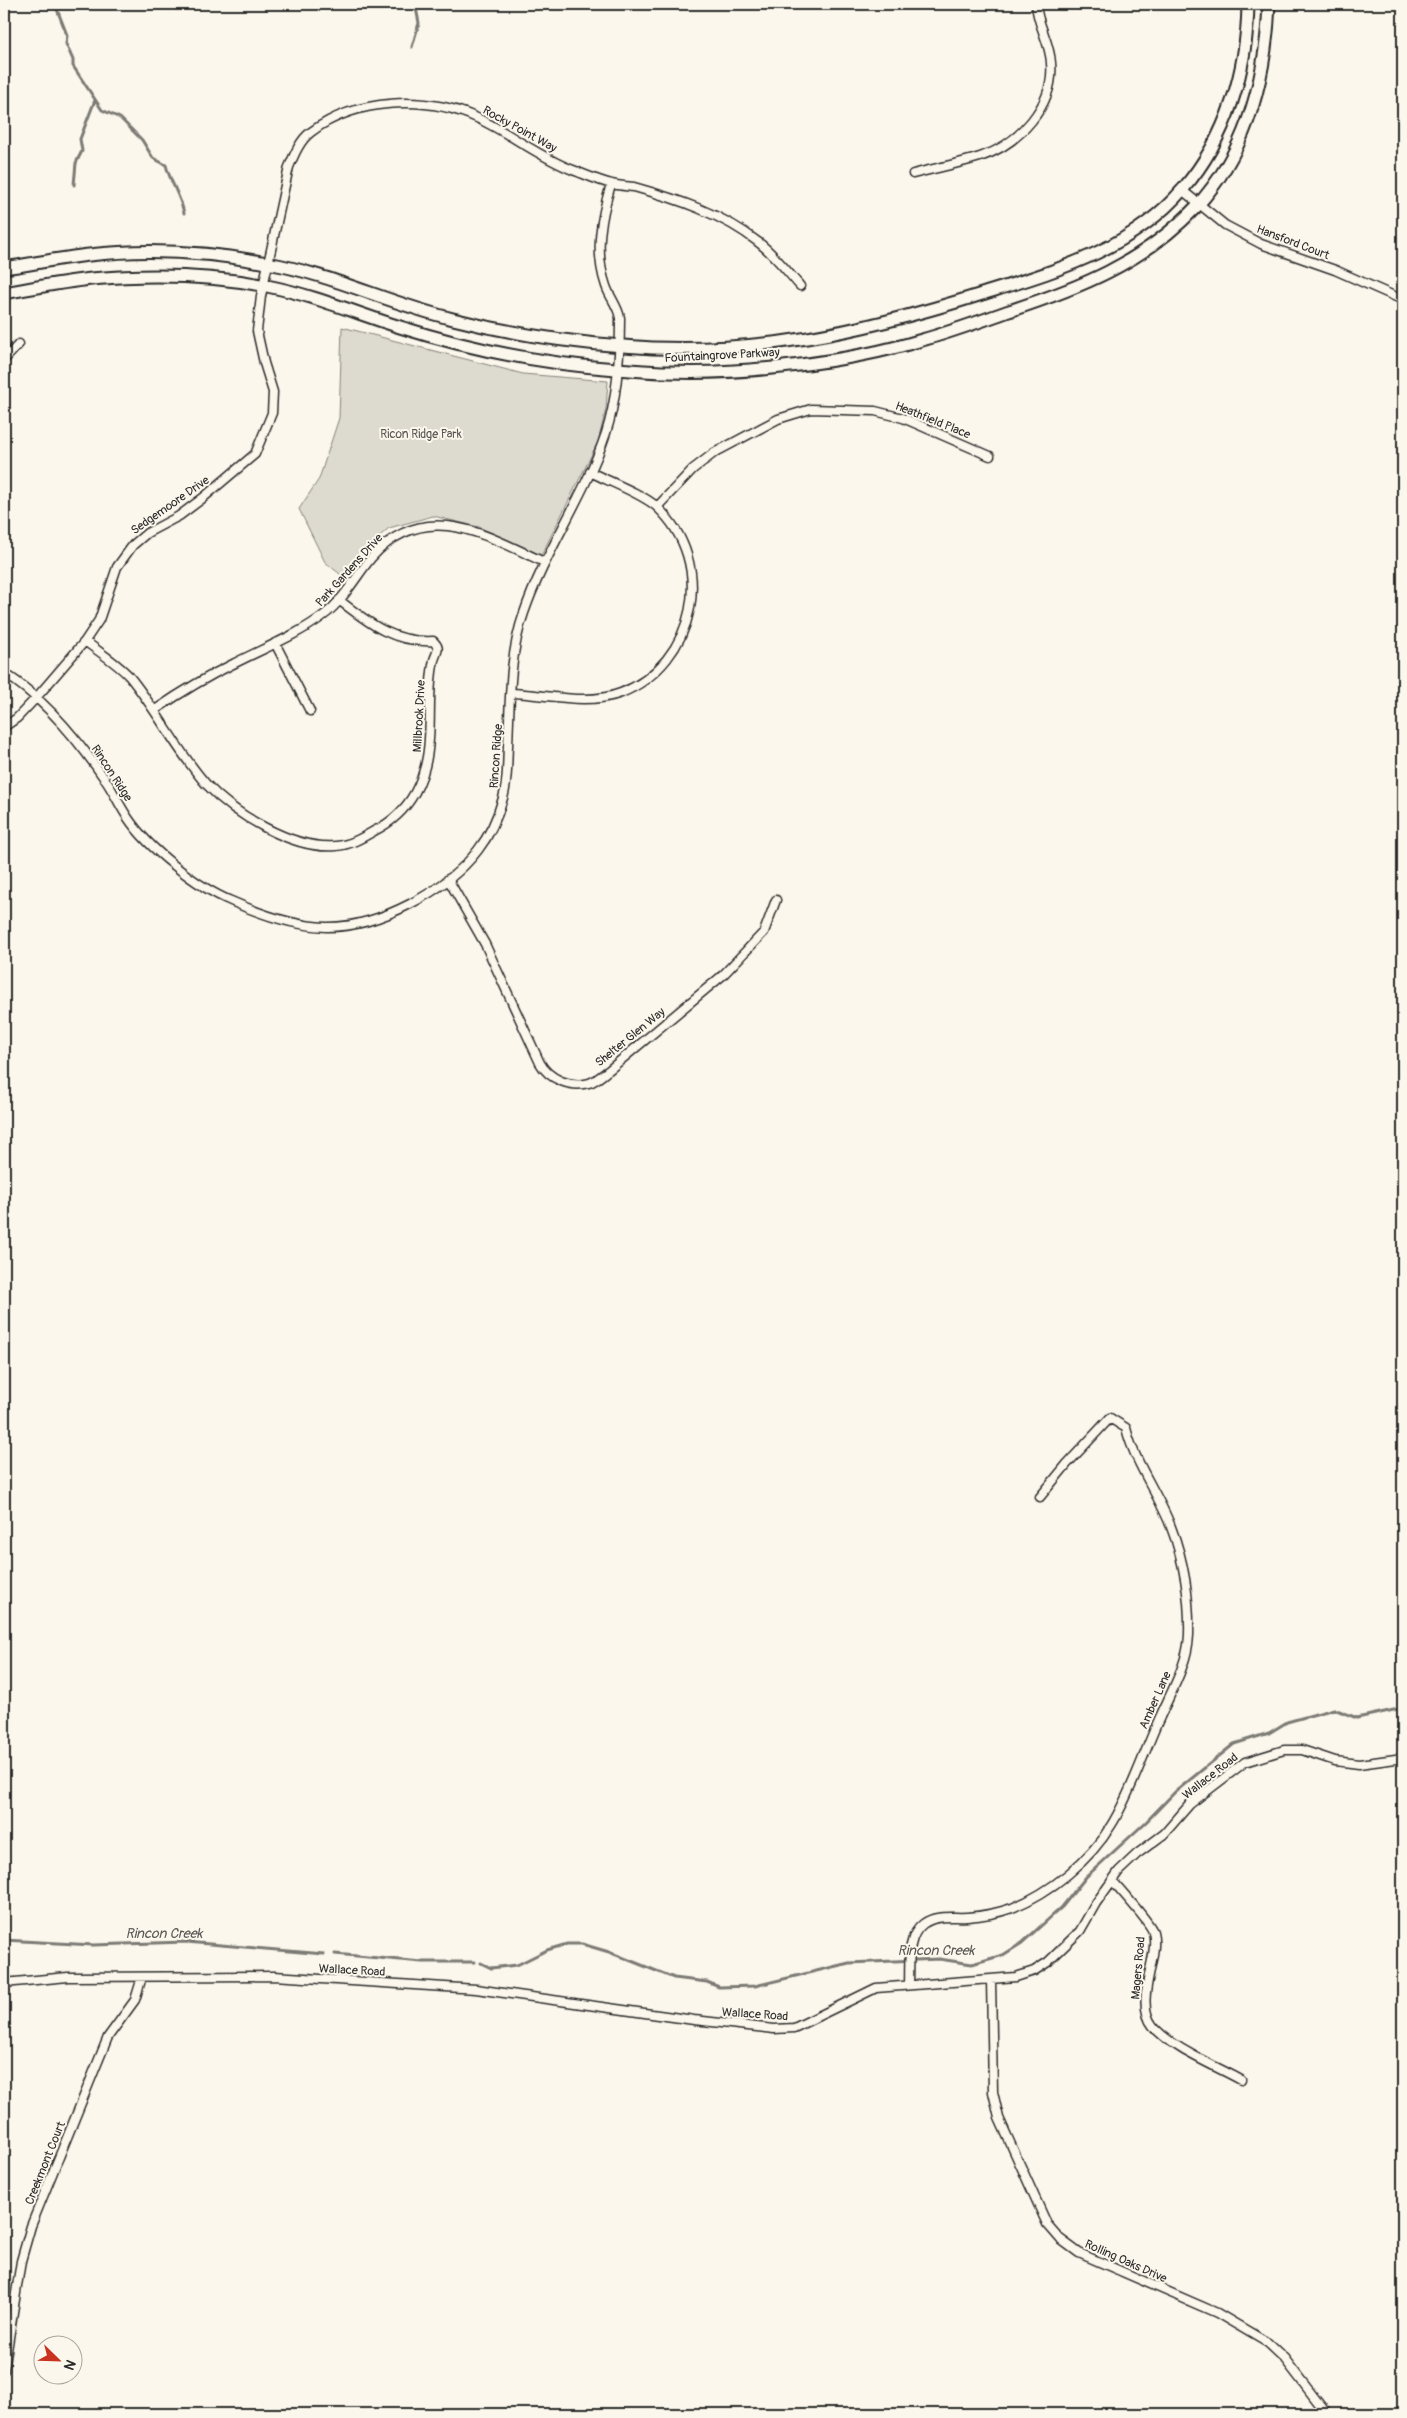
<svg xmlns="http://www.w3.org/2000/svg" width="1407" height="2418" font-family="Pangolin,sans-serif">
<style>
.green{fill:#dddad0;stroke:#84827e}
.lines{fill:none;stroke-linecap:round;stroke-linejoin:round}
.stream{stroke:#7b7a75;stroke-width:3}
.minor-casing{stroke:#2b2b2b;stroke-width:11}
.secondary-casing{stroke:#2b2b2b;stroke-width:15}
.minor{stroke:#fbf7ec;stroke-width:8}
.secondary{stroke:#fbf7ec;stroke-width:11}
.labels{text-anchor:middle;stroke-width:4;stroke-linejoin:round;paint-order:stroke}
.street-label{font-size:12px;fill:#2b2b2b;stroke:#fbf7ec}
.park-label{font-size:12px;fill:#585754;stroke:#fbf7ec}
.water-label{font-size:14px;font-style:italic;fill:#5a5956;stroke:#fbf7ec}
</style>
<rect width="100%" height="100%" fill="#fbf7ec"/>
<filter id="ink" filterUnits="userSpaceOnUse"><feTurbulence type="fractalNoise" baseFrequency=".02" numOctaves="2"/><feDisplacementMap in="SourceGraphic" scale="10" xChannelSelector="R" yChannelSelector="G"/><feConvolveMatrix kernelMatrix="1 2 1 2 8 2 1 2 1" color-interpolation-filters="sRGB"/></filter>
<g filter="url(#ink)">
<path class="green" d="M342,327L523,374L608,381L606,409L598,442L541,556L479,527L433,516L389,528L366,548L345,578L325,562L299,509L319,479L339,418Z"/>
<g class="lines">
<path class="stream" d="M55,4L67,35L66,44L73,60V66L102,110L120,118L142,140L153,158L166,165C170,182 180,195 184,213
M412,47L419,23L416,8L417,4
M74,185L76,163L82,151L80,139L95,100
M4,1940L93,1945L186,1942L324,1954
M335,1954L422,1962H475
M481,1963L491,1968L517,1965L547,1950L567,1944H582L609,1952L674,1978L707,1982L719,1987L755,1986L849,1963L939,1959L972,1964L1003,1955L1022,1943L1062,1907L1086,1877L1146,1822L1175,1792L1234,1744L1269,1733L1287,1722L1334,1709L1357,1718L1403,1708"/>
<g class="minor-casing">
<path id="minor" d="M913,174C935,168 958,164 980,157C1019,144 1055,105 1051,63C1050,42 1037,24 1036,4
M1182,190L1225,225L1261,244L1335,270L1403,300
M4,360L19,344
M657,507L693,469L714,453L778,419L811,409L875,411L903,418L990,456
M85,641C99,652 117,663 129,676C157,710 177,751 206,784C234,814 293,850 336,846C350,845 362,838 374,831C411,813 427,778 429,739C431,713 428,686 434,660C437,651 441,648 433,641C393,643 369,623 339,600
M275,643L310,711
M4,673C45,699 77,738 104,778C113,790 119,805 128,818C148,848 197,887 231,901C260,914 294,926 326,927C377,928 447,891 478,850C489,836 498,816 503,798C508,782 507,763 508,746C510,702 509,655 524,613C545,551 585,496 606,433C617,399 620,354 620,318C618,306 610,298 606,286C594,251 601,218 611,184
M511,693C546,694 587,706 621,693C696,663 717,563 657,507C643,494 608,481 590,472
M155,710C180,693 206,677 233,664C262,649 298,635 324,615C344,600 356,576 372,557C425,498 485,535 544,562
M4,727L17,718L36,698L85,641L99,620L117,567L133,545L147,533L179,516L203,498L255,454L272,413L273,392L264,363L257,331L261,296L289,167C294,155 300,140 311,132C356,98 426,95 477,118C510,133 539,157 573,170C586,175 599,181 612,184C619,186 627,186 634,187C677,199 723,214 758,242C774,254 787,271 800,286
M448,879L485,944L540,1063C549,1079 570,1088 589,1083C596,1081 603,1074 609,1070L723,975L764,932L776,900
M1112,1880C1120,1890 1150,1922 1153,1932C1160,1957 1133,2001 1153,2026C1171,2048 1216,2066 1241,2080
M991,1979L993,2092L999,2118L1047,2224L1060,2239L1079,2253L1217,2313L1268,2343L1284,2358L1327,2414
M4,1983L68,1977L274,1976L476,1989L694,2020L774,2029L794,2028L876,1988L1016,1977L1034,1971L1048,1962L1080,1931L1096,1903L1119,1871L1137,1854L1164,1834L1190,1804L1245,1762L1284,1750H1302L1335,1761L1359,1764L1403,1758
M909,1984C910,1964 906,1937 923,1924C936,1914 953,1918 967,1917C982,1916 998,1913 1012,1908C1051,1892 1090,1861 1112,1824C1132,1791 1144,1752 1160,1717C1171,1692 1188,1663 1189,1635C1190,1600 1184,1560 1171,1527C1158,1493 1135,1464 1126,1428L1110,1418L1067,1464L1040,1497
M4,2370L21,2261L31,2226L108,2037L135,2000L142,1977"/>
</g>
<g class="secondary-casing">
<path id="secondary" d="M4,268C32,264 60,258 89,255C148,248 209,252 267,263C331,274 390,304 453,319C508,333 566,342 623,346C750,357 862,332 982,294C1055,271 1131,250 1183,189C1227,138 1247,71 1248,4
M4,293C33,288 62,282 91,279C148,274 210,275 267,286C313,295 356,313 400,327C470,349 543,364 616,369C633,370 651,372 668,372C744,375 850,362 922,340C951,332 978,322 1006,312C1079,288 1142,264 1196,207C1248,151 1266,77 1269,4"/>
</g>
<use href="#minor" class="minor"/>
<use href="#secondary" class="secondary"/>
</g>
</g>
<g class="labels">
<g class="street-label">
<text transform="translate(520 129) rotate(29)" y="4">Rocky Point Way</text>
<text transform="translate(1293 242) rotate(21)" y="4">Hansford Court</text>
<text transform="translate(722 355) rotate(-3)" y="4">Fountaingrove Parkway</text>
<text transform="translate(933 420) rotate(22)" y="4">Heathfield Place</text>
<text transform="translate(170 505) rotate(-35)" y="4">Sedgemoore Drive</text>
<text transform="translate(349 570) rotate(-48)" y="4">Park Gardens Drive</text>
<text transform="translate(419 716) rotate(-87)" y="4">Millbrook Drive</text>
<text transform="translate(496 756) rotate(-86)" y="4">Rincon Ridge</text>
<text transform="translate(112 773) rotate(57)" y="4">Rincon Ridge</text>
<text transform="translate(630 1037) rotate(-39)" y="4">Shelter Glen Way</text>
<text transform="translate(1155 1700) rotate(-66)" y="4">Amber Lane</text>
<text transform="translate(1210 1776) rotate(-38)" y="4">Wallace Road</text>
<text transform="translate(1138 1968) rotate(-85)" y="4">Magers Road</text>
<text transform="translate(352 1970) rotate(3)" y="4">Wallace Road</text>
<text transform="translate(755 2014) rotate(4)" y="4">Wallace Road</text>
<text transform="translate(45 2163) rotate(-68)" y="4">Creekmont Court</text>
<text transform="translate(1126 2261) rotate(24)" y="4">Rolling Oaks Drive</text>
</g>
<g class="park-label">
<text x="421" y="438">Ricon Ridge Park</text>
</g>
<g class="water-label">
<text x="164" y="1938">Rincon Creek</text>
<text x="936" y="1955">Rincon Creek</text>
</g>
</g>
<rect width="1407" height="2418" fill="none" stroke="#fbf7ec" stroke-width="20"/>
<rect x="10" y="10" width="1387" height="2398" fill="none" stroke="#2b2b2b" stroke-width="2" filter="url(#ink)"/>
<g transform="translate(58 2360) rotate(113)"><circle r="24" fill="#fbf7ec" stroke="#a8a59f"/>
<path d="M0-4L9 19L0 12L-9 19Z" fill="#c8321e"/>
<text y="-8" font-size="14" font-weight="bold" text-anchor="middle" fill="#2b2b2b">N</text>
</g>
</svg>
